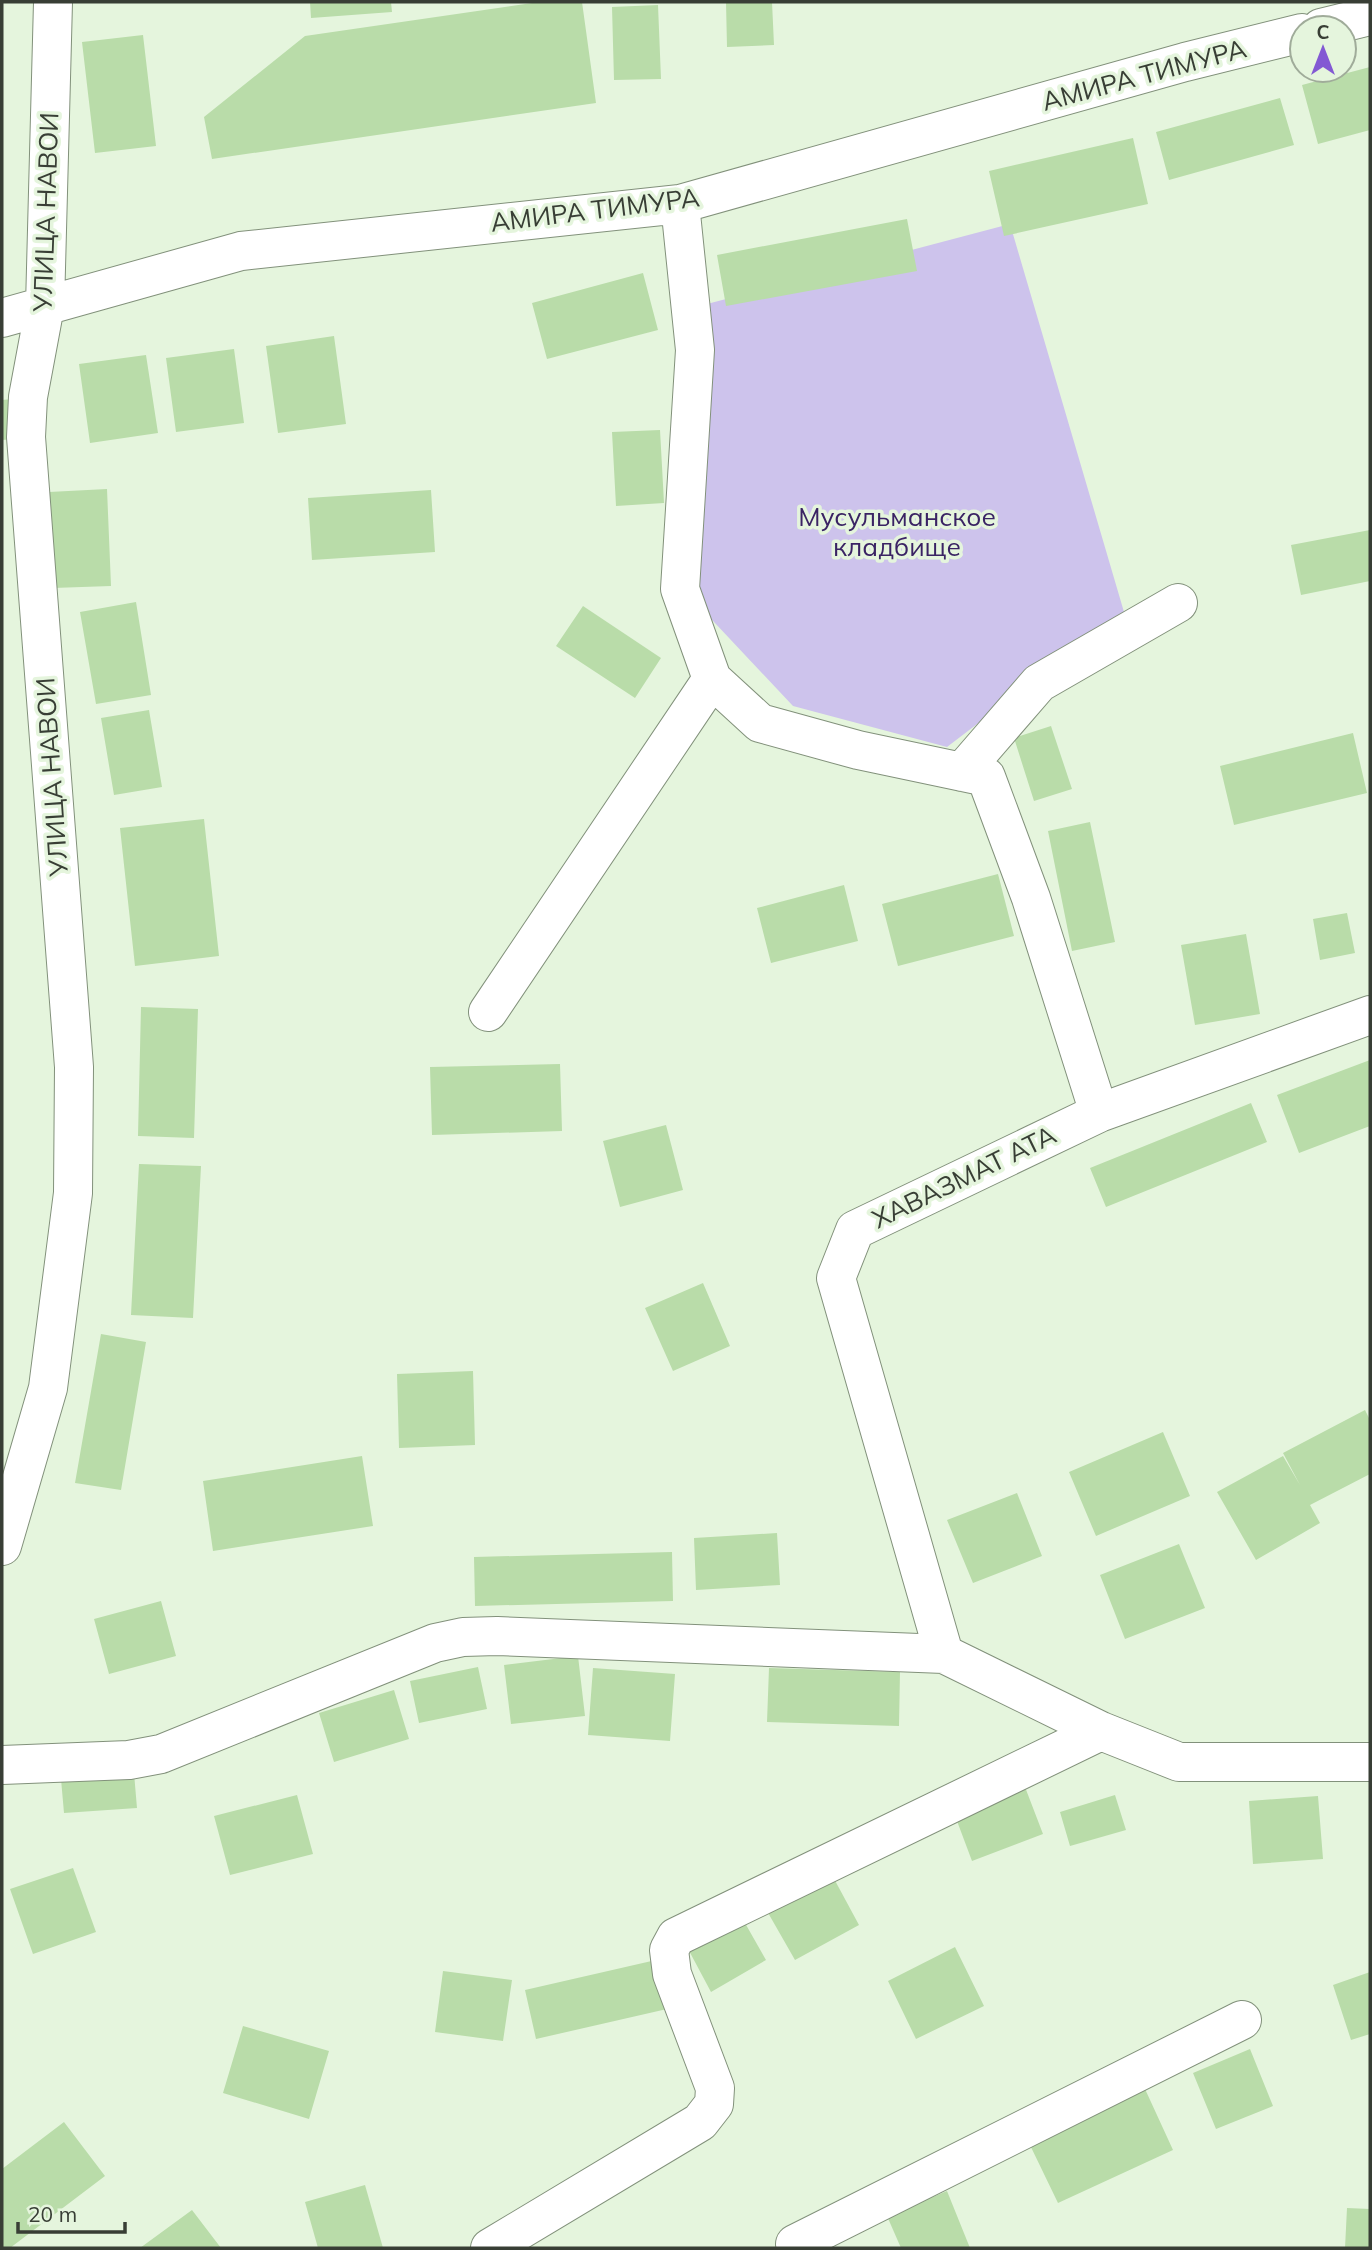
<svg xmlns="http://www.w3.org/2000/svg" width="1372" height="2250" font-family="Mulish,sans-serif">
<style>
.green{fill:#cdc3ec}
.building{fill:#b9dca9}
.lines{fill:none;stroke-linecap:round;stroke-linejoin:round}
.minor-casing{stroke:#82917b;stroke-width:40}
.minor{stroke:#fff;stroke-width:38}
.labels{text-anchor:middle;stroke-width:7;stroke-linejoin:round;paint-order:stroke}
.street-label{font-size:26px;fill:#383e35;stroke:#e5f5dd}
.park-label{font-size:26px;fill:#3a2364;stroke:#e5f5dd}
</style>
<rect width="100%" height="100%" fill="#e5f5dd"/>
<path class="green" d="M1010,224L1124,612L947,747L793,706L699,606L709,317L707,304Z"/>
<path class="building" d="M310,2H391L392,12L311,18Z
M539,2H582L596,103L212,159L204,117L305,36Z
M726,2H772L774,45L727,47Z
M658,5L661,79L614,80L612,7Z
M143,35L156,146L95,153L82,42Z
M1370,67V130L1318,144L1302,85Z
M1280,98L1294,145L1169,180L1156,132Z
M1133,138L1148,204L1004,236L989,171Z
M907,219L917,271L726,306L717,255Z
M643,273L658,330L547,359L532,303Z
M334,336L346,424L278,433L266,346Z
M234,349L244,423L176,432L166,358Z
M146,355L158,433L90,443L79,364Z
M13,399L16,439L2,440V400Z
M660,430L664,503L616,506L612,432Z
M107,489L111,586L53,588L49,492Z
M431,490L435,552L312,560L308,498Z
M1370,530V581L1301,595L1291,545Z
M136,602L151,695L96,704L80,612Z
M583,606L661,658L635,698L556,646Z
M149,710L162,787L114,795L101,718Z
M1051,726L1072,789L1034,801L1014,738Z
M1353,733L1367,793L1234,825L1220,766Z
M204,819L219,956L135,966L120,828Z
M1090,822L1115,942L1072,951L1048,831Z
M998,874L1014,936L898,966L882,904Z
M844,885L858,941L771,963L757,908Z
M1347,913L1355,953L1320,960L1313,919Z
M1246,934L1260,1014L1195,1025L1181,945Z
M141,1007L198,1009L194,1138L138,1136Z
M1370,1060V1126L1299,1153L1277,1095Z
M560,1064L562,1131L432,1135L430,1067Z
M1251,1103L1267,1142L1106,1207L1090,1168Z
M666,1125L683,1190L620,1207L603,1141Z
M139,1164L201,1166L193,1318L131,1315Z
M703,1283L730,1346L673,1371L645,1308Z
M101,1334L146,1342L121,1490L75,1483Z
M473,1371L475,1445L399,1448L397,1374Z
M1365,1410L1370,1420V1474L1310,1505L1320,1523L1256,1560L1217,1492L1283,1456L1300,1485L1283,1453Z
M1163,1432L1190,1496L1096,1536L1069,1472Z
M362,1456L373,1526L213,1551L203,1481Z
M1017,1493L1042,1556L973,1583L947,1520Z
M777,1533L780,1585L696,1590L694,1538Z
M1179,1544L1205,1608L1125,1639L1100,1575Z
M672,1552L673,1601L475,1606L474,1557Z
M161,1601L176,1656L109,1674L94,1619Z
M578,1656L585,1716L511,1724L504,1665Z
M478,1667L487,1709L419,1723L410,1681Z
M593,1668L675,1674L670,1741L588,1735Z
M769,1668L900,1672L899,1726L767,1722Z
M394,1690L409,1739L334,1762L319,1713Z
M134,1773L137,1808L64,1813L61,1779Z
M1025,1787L1043,1834L972,1861L954,1813Z
M297,1795L313,1854L230,1875L214,1816Z
M1115,1795L1126,1830L1070,1846L1060,1812Z
M1318,1796L1323,1859L1253,1864L1249,1801Z
M73,1868L96,1932L33,1954L10,1889Z
M832,1875L859,1925L795,1960L767,1911Z
M741,1916L766,1960L711,1992L687,1947Z
M955,1947L984,2006L916,2039L888,1981Z
M656,1960L667,2009L536,2039L525,1990Z
M443,1971L512,1980L503,2041L435,2032Z
M1370,1972V2034L1351,2040L1333,1985Z
M243,2026L329,2051L309,2119L223,2093Z
M1250,2049L1273,2106L1216,2129L1193,2073Z
M1145,2089L1173,2150L1058,2203L1029,2143Z
M64,2122L105,2176L10,2248H2V2169Z
M365,2185L383,2248H318L305,2202Z
M947,2191L970,2248H901L887,2216Z
M1347,2208L1370,2209V2248H1345Z
M192,2210L221,2248H140Z"/>
<g class="lines">
<g class="minor-casing">
<path id="minor" d="M1321,28L1370,16
M680,204L695,350L680,589L712,679L760,723L858,750L986,777L1031,898L1099,1113
M2,318L241,251L680,204L1185,62L1302,33
M962,772L1039,683L1178,603
M488,1012L712,679
M2,1546L48,1388L73,1193L74,1067L26,437L28,397L45,306L53,2
M944,1654L836,1278L855,1230L1099,1113L1370,1015
M2,1765L129,1760L161,1754L435,1643L463,1637L497,1636L944,1654L1101,1731L1179,1762H1370
M490,2248L700,2122L714,2104L715,2088L672,1974L669,1950L676,1937L1101,1731
M797,2248L795,2244L1242,2020"/>
</g>
<use href="#minor" class="minor"/>
</g>
<g class="labels">
<g class="street-label">
<text transform="translate(1144 75) rotate(-15)" y="9">АМИРА ТИМУРА</text>
<text transform="translate(595 210) rotate(-7)" y="9">АМИРА ТИМУРА</text>
<text transform="translate(46 212) rotate(-88)" y="9">УЛИЦА НАВОИ</text>
<text transform="translate(52 777) rotate(-94)" y="9">УЛИЦА НАВОИ</text>
<text transform="translate(964 1177) rotate(-26)" y="9">ХАВАЗМАТ АТА</text>
</g>
<g class="park-label">
<text x="897" y="526">Мусульманское<tspan x="897" dy="30">кладбище</tspan></text>
</g>
</g>
<rect width="1372" height="2250" fill="none" stroke="#383e35" stroke-width="7"/>
<g transform="translate(1323 49)"><circle r="33" fill="#e5f5dd" stroke="#a0ac9a" stroke-width="2"/>
<path d="M0-5L12 26L0 18L-12 26Z" fill="#8359d3"/>
<text y="-10" font-size="19" font-weight="bold" text-anchor="middle" fill="#383e35">С</text>
</g>
<path d="M18 2222v10h107v-10" fill="none" stroke="#383e35" stroke-width="3.5"/>
<text x="28" y="2222" font-size="21" fill="#383e35" stroke="#e5f5dd" stroke-width="5" paint-order="stroke">20 m</text>
</svg>
